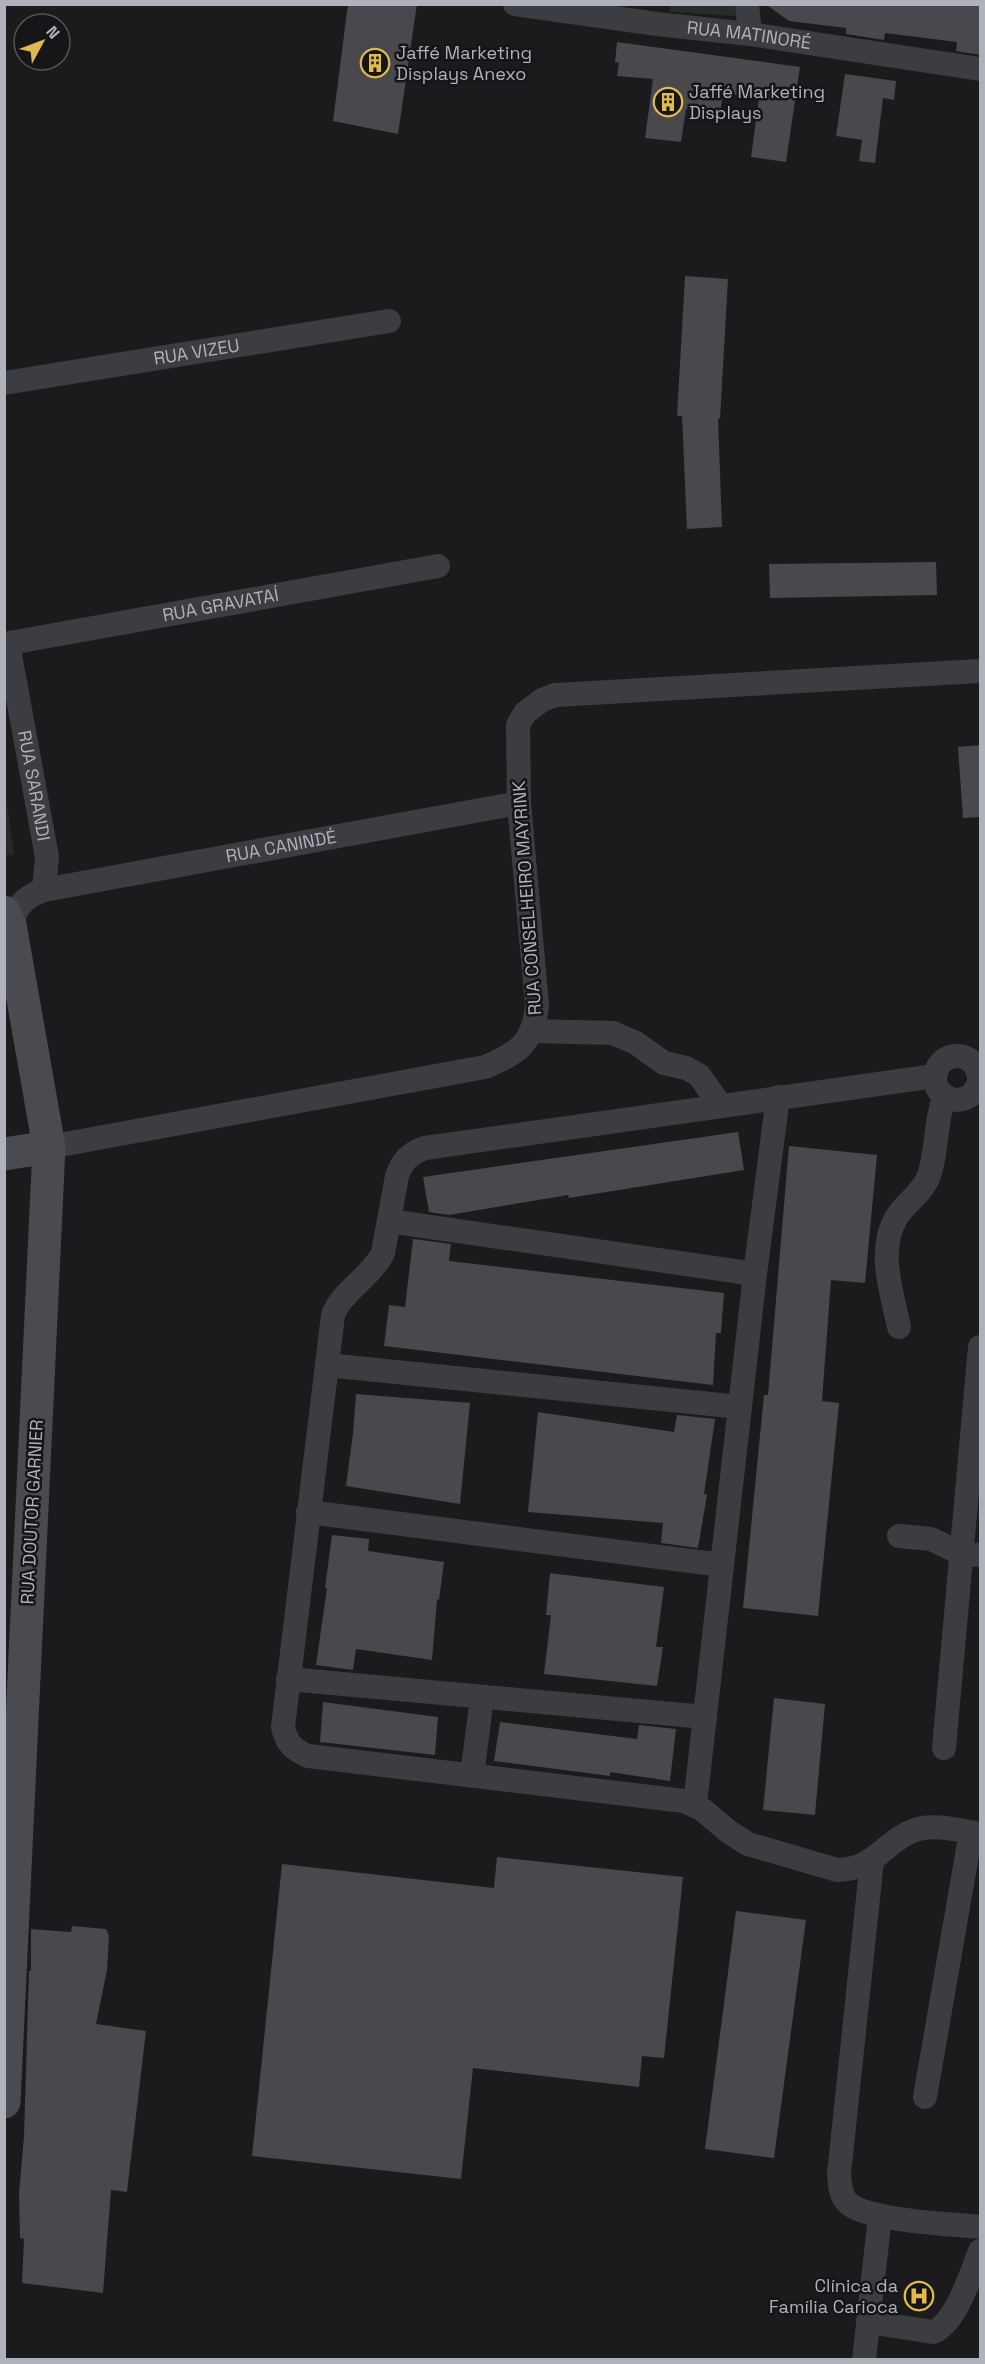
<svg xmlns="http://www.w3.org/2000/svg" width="985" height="2364" font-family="'Space Grotesk',sans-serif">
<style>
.built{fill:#27272a}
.green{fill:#272e28}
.building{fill:#48484d}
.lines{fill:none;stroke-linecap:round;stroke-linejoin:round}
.minor{stroke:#3c3d41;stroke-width:24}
.secondary{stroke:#4a4b51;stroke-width:33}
.labels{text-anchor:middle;stroke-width:5;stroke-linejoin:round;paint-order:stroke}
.street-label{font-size:18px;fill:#afb1bb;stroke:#161618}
.poi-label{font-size:18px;fill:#afb1bb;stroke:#161618;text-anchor:start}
</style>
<rect width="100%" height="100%" fill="#1b1b1d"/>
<path class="built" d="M5,790L14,854L5,855H4Z"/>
<path class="green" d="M669,5H735L736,16L670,12Z"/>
<path class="building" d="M348,4H417L398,134L333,121Z
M765,4H981V55L956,51L957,42L885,33L884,40L846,34V28L789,21Z
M617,42L800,67L786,162L751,157L759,98L723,93L720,114L686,109L681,142L645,138L653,79L617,76L619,63L615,62Z
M845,74L896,81L894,100L883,98L875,163L859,161L862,140L836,136Z
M685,276L728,279L720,419L718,418L722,527L687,529L682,416H677Z
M936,562L937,595L770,598L769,564Z
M981,745V817L963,818L958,747Z
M738,1132L744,1170L569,1198L568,1195L449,1215L429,1212L423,1177Z
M789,1146L877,1155L865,1283L831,1280L822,1401L839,1403L818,1616L743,1608L764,1395H768Z
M413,1239L451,1244L449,1261L724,1293L721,1333H716L713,1385L384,1346L389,1305L405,1307Z
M356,1394L470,1403L460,1504L346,1486L353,1433Z
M538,1412L674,1432L677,1415L715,1419L704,1494L707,1495L698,1548L661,1543L663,1523L528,1512Z
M332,1535L369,1539L368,1551L444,1562L439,1600L437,1599L432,1660L356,1649L353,1670L316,1665L327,1588H325Z
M550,1573L664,1587L656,1647H663L657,1686L544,1674L551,1615H546Z
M774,1698L825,1704L815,1815L763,1810Z
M323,1702L438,1717L435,1755L320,1742Z
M500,1722L637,1739L639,1725L676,1729L670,1781L610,1772V1776L494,1761Z
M497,1857L683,1877L664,2058L642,2056L639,2087L473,2068L461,2179L252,2156L282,1864L494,1888Z
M736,1911L806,1920L774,2158L705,2149Z
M72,1926L106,1929L109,1936L107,1970L96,2024L146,2031L127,2192L111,2190L103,2293L22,2283L24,2239L20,2238L19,2194L24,2136L29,1971H31V1929L71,1932Z"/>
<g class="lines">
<g class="minor">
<path id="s1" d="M515,4L657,24L750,34L980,69"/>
<path d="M747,4L750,34"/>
<path id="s2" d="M4,383L389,321"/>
<path id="s3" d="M4,644L438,566"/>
<path id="s4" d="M8,644L47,857L44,890"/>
<path id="s5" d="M10,925C16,907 25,896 44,890L519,803"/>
<path d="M532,1031L613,1033L636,1043L664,1063L686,1068L699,1075L720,1105"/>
<circle cx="957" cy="1078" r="22"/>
<path d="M935,1076L425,1148C410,1153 402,1161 397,1176L383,1253C371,1277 342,1291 333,1315L283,1727C286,1743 294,1750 308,1756L684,1801L703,1810L729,1832L748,1844L837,1870C877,1869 884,1841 915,1830C934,1823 961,1831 980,1834"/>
<path d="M49,1147L485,1067C518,1053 534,1043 537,1005L519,803L518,725L525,713L542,700L555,695L980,671"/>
<path d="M389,1221L755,1274"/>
<path d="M899,1327C892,1293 877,1251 896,1218C904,1204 922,1193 928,1178C938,1153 934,1123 945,1096"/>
<path d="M327,1365L740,1407"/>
<path d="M308,1512L722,1565"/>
<path d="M899,1536L931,1539L962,1554L980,1555"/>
<path d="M288,1679L705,1717"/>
<path d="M944,1748L980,1347"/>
<path d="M472,1776L482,1697"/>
<path d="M695,1804L755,1274L778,1097"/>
<path d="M872,1860L839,2174C840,2185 840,2196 849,2204C871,2221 951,2224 980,2227"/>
<path d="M925,2097L971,1832"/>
<path d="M868,2322L933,2332C956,2323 971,2274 980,2251"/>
<path d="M864,2360L880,2216"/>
</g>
<path class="secondary" d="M4,912L10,925L49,1147L4,2102
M4,1154L49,1147"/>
</g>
<defs>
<g id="building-ring" transform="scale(1.5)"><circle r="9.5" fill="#161618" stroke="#e0ba4f" stroke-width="1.5"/><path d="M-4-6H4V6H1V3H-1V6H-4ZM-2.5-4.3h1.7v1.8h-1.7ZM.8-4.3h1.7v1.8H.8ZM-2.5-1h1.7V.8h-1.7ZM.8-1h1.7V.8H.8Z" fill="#e0ba4f"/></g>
<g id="hospital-ring" transform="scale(1.5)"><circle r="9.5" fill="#161618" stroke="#e0ba4f" stroke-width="1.5"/><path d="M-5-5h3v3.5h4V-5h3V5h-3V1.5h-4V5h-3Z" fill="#e0ba4f"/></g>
</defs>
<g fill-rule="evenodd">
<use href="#building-ring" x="375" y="63"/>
<use href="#building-ring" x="668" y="102"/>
<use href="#hospital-ring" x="919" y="2296"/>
</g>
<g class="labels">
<g class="street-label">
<text dy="6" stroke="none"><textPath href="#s1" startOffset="236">RUA MATINORÉ</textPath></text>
<text dy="6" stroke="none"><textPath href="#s2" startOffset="195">RUA VIZEU</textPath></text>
<text dy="6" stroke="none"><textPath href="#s3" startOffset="220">RUA GRAVATAÍ</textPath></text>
<text dy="6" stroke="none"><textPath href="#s4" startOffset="144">RUA SARANDI</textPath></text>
<text dy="6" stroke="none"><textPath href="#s5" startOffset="292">RUA CANINDÉ</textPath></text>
<text transform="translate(527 898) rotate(-94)" y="6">RUA CONSELHEIRO MAYRINK</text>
<text transform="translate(32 1512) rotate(-87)" y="6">RUA DOUTOR GARNIER</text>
</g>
<g class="poi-label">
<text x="396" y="59">Jaffé Marketing<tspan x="396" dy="21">Displays Anexo</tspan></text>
<text x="689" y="98">Jaffé Marketing<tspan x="689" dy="21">Displays</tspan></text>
<text x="898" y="2292" text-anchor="end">Clínica da<tspan x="898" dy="21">Família Carioca</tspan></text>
</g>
</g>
<rect width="985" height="2364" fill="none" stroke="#afb1bb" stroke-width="12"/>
<g transform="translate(42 42) rotate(49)"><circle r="28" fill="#161618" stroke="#535459" stroke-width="1.5"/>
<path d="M0-4.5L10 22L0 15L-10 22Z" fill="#e0ba4f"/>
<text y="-9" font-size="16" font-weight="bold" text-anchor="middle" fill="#afb1bb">N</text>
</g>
</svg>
